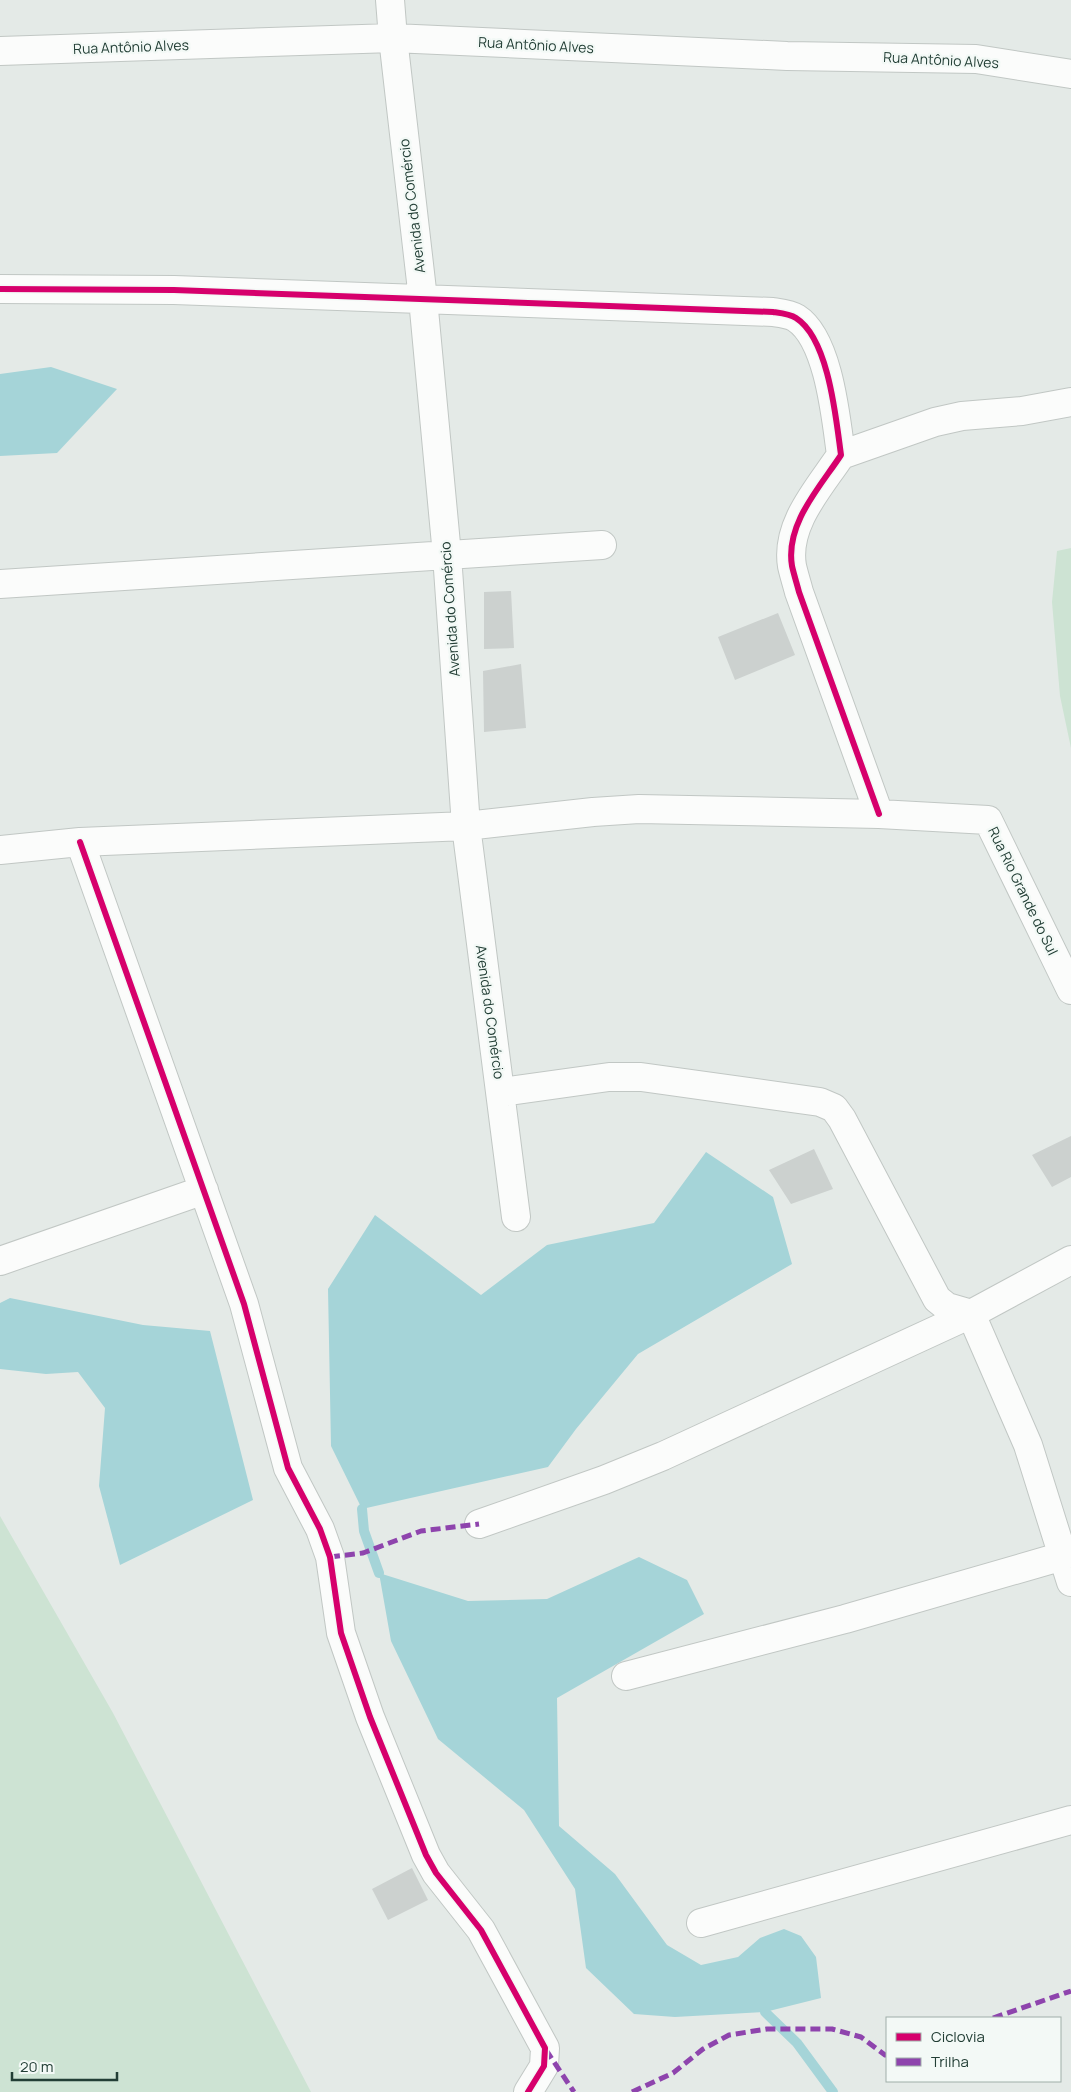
<svg xmlns="http://www.w3.org/2000/svg" width="1071" height="2092" font-family="Manrope,sans-serif">
<style>
.green{fill:#cde3d3}
.water{fill:#a5d4d8}
.lines{fill:none;stroke-linecap:round;stroke-linejoin:round}
.stream{stroke:#a5d4d8;stroke-width:10}
.building{fill:#ccd1cf}
.minor-casing{stroke:#c1c7c4;stroke-width:30}
.minor{stroke:#fbfcfb;stroke-width:28}
.quiet{stroke:#8e44ad;stroke-width:5;stroke-dasharray:10 5;stroke-linecap:butt}
.cycleway-casing{stroke:#f3f9f6;stroke-width:9}
.cycleway{stroke:#d6006c;stroke-width:6}
.labels{text-anchor:middle;stroke-width:4.5;stroke-linejoin:round;paint-order:stroke}
.street-label{font-size:14px;fill:#223e35;stroke:#f3f9f6}
</style>
<rect width="100%" height="100%" fill="#e4eae7"/>
<path class="green" d="M1071,548V748L1060,696L1052,602L1057,551Z
M0,1516L113,1713L311,2092H0Z"/>
<path class="water" d="M51,367L117,389L57,453L0,456V374Z
M706,1152L773,1197L792,1264L638,1354L576,1429L548,1467L362,1509L331,1446L328,1289L375,1215L481,1295L547,1245L654,1223Z
M10,1298L143,1325L210,1331L253,1500L120,1565L99,1486L105,1408L78,1372L46,1374L0,1369V1303Z
M639,1557L687,1580L704,1614L557,1698L559,1826L615,1874L667,1945L701,1965L738,1957L760,1938L784,1929L801,1936L816,1957L821,1998L765,2012L675,2017L634,2014L586,1968L575,1889L524,1810L438,1739L391,1641L379,1573L468,1601L547,1599Z"/>
<g class="lines">
<path class="stream" d="M362,1509L364,1531L379,1573
M765,2012L797,2043L833,2092"/>
</g>
<path class="building" d="M511,591L514,648L484,649V592Z
M778,613L795,655L735,680L718,637Z
M521,664L526,728L484,732L483,671Z
M1071,1136V1177L1052,1187L1032,1155Z
M814,1149L833,1189L791,1204L769,1170Z
M412,1868L428,1900L388,1920L372,1889Z"/>
<g class="lines">
<g class="minor-casing">
<path id="minor" d="M390,0L393,38L423,299L447,555L466,826L516,1217
M0,51L393,38L787,56L976,59L1071,74
M0,289L174,290L773,312C780,313 790,314 796,318C829,339 836,419 841,455C820,487 785,524 792,566C794,575 797,584 799,592L879,814
M841,455L935,422L962,416L1022,411L1071,402
M0,584L602,545
M80,842L244,1304L288,1468L320,1529L330,1557L341,1633L370,1717L426,1855L436,1873L481,1930L545,2048L544,2066L528,2092
M0,850L80,842L466,826L593,812L639,809L879,814L988,820L1071,990
M501,1092L609,1077H641L820,1102L834,1108L842,1119L937,1299L947,1307L971,1314L1028,1445L1071,1582
M0,1261L204,1190
M479,1524L604,1480L663,1456L971,1314L1071,1260
M626,1676L845,1619L1063,1556
M701,1923L1071,1820"/>
</g>
<use href="#minor" class="minor"/>
<path class="quiet" d="M330,1557L363,1553L421,1531L479,1524
M993,2018L1071,1991
M546,2050L574,2092
M632,2092L673,2073L703,2049L729,2035L767,2029H832L861,2037L885,2055H887"/>
<g class="cycleway-casing">
<path id="cycleway" d="M0,289L174,290L773,312C780,313 790,314 796,318C829,339 836,419 841,455C820,487 785,524 792,566C794,575 797,584 799,592L879,814
M80,842L244,1304L288,1468L320,1529L330,1557L341,1633L370,1717L426,1855L436,1873L481,1930L545,2048L544,2066L528,2092"/>
</g>
<use href="#cycleway" class="cycleway"/>
</g>
<g class="labels">
<g class="street-label">
<text transform="translate(536 45) rotate(3)" y="5">Rua Antônio Alves</text>
<text transform="translate(131 47) rotate(-2)" y="5">Rua Antônio Alves</text>
<text transform="translate(941 60) rotate(3)" y="5">Rua Antônio Alves</text>
<text transform="translate(412 206) rotate(-97)" y="5">Avenida do Comércio</text>
<text transform="translate(450 609) rotate(-94)" y="5">Avenida do Comércio</text>
<text transform="translate(1023 891) rotate(64)" y="5">Rua Rio Grande do Sul</text>
<text transform="translate(490 1012) rotate(82)" y="5">Avenida do Comércio</text>
</g>
</g>
<rect x="886" y="2017" width="175" height="65" fill="#f3f9f6" stroke="#9faea9"/>
<rect x="896" y="2033" width="25" height="8" fill="#d6006c" stroke="#9faea9"/>
<text x="931" y="2042" font-size="15" fill="#223e35">Ciclovia</text>
<rect x="896" y="2058" width="25" height="8" fill="#8e44ad" stroke="#9faea9"/>
<text x="931" y="2067" font-size="15" fill="#223e35">Trilha</text>
<path d="M12 2072v8h105v-8" fill="none" stroke="#223e35" stroke-width="2.5"/>
<text x="20" y="2072" font-size="15" fill="#223e35" stroke="#f3f9f6" stroke-width="4" paint-order="stroke">20 m</text>
</svg>
